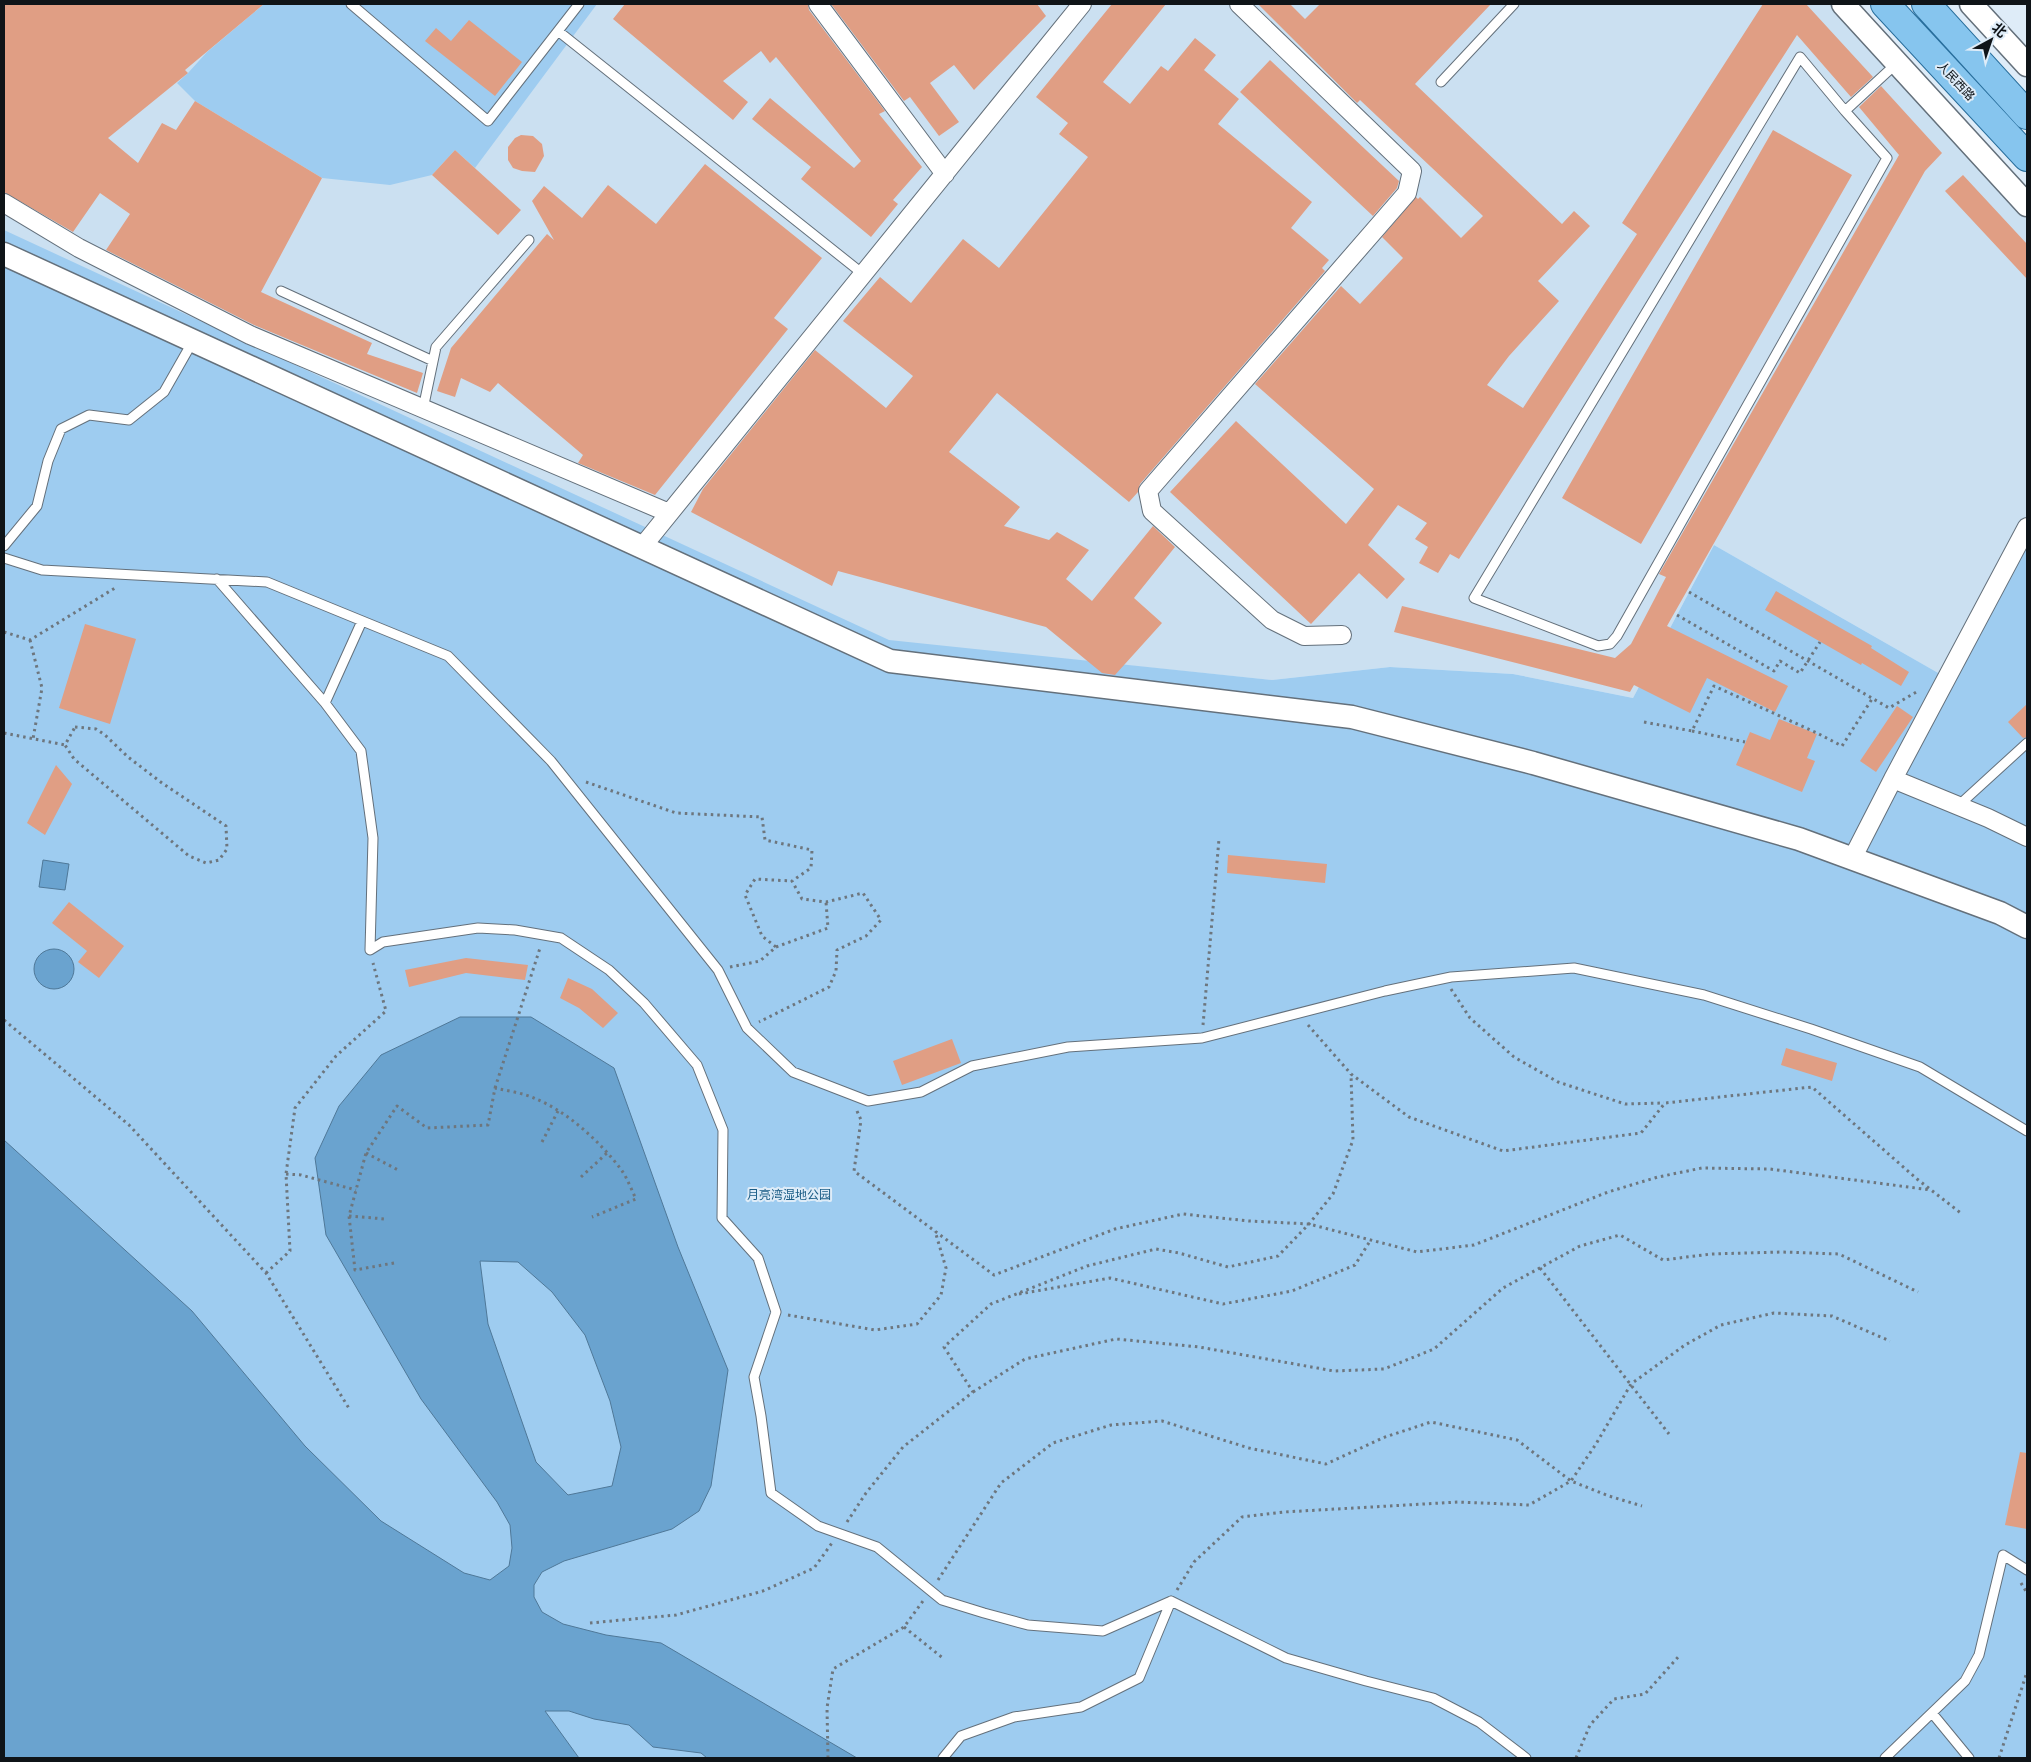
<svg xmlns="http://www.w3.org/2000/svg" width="2031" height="1762" font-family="Figtree,'Noto Sans SC',sans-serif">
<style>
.built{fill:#cbe0f1}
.green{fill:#9eccf0}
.water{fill:#6aa3cf;stroke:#4f7898;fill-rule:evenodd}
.building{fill:#e09e84}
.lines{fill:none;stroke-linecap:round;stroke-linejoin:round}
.service-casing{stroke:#64707b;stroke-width:11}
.minor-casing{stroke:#64707b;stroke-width:20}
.tertiary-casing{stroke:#64707b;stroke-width:25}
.primary-casing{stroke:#286e9c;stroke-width:30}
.path{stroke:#6d767e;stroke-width:3;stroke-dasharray:2.5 4;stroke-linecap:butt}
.service{stroke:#fff;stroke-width:9}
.minor{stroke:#fff;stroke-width:18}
.tertiary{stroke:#fff;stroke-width:22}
.primary{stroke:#86c5ee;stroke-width:28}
.labels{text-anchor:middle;stroke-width:4;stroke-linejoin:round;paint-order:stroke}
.street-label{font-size:12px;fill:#0f1418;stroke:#deecf8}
.park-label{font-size:12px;fill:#195b85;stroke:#deecf8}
</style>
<rect width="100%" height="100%" fill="#deecf8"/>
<path class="built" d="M4,4H1843L2027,203V527L1947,678L1714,545L1633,698L1513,674L1390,667L1272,680L889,641L4,254Z"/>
<path class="green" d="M264,4H597L475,168L455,150L432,175L390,185L322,178L195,101L177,83L188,73L207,52Z
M4,230L889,640L1272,680L1390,667L1513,674L1633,698L1714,545L1947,678L2027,527V1758H520L4,1180Z"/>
<path class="water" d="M43,860L69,864L65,890L39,887Z
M34 969a20 20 0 1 1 40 0a20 20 0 1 1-40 0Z
M460,1017H531L614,1068L678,1247L728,1370L711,1486L699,1511L672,1529L564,1561L542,1572L534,1585V1597L542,1612L563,1624L606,1635L661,1643L857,1758H707L701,1753L653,1747L629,1725L594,1719L569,1711H545L579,1758H4V1140L192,1311L305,1446L381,1521L464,1573L490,1580L509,1566L512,1548L510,1525L497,1502L421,1399L326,1235L315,1158L339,1106L381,1055ZM480,1261L518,1262L552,1292L585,1335L610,1401L621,1447L612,1486L568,1495L536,1462L488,1324Z"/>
<path class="building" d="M4,4H264L185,70L188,73L108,138L138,163L162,123L176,130L195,101L322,178L261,292L372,343L367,354L423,373L417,393L254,325L106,250L130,214L100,193L73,232L4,192Z
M625,4H808L809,10L885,111L879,114L922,167L893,200L898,204L871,237L801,179L811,167L752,119L770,98L854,168L861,161L776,57L770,63L761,51L723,81L748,102L733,120L613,19Z
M831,4H1037L1046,16L974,90L954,65L930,83L959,122L939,136L910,97L904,101Z
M1112,4H1166L1103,82L1130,104L1161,66L1168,71L1195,38L1216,55L1204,70L1239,99L1218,124L1312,202L1291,228L1329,260L1322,268L1325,271L1140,484L1138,492L1129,502L997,393L949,452L1020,507L1004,526L1049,540L1057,532L1089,550L1066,579L1092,601L1153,526L1175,547L1134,598L1162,623L1115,675L1102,673L1046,627L838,571L832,586L691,512L703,489L815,350L886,408L913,376L843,321L880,277L911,303L963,239L999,268L1088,157L1059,134L1068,123L1036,97Z
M1258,4H1290L1305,19L1320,4H1491L1415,84L1562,224L1574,211L1590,226L1538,281L1559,301L1509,356L1487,385L1523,408L1637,234L1622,223L1763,4H1806L1873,77L1851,97L1797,35L1459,559L1450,554L1438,573L1419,563L1428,547L1415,539L1427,523L1398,505L1368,545L1405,579L1387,599L1359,573L1311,624L1170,492L1236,421L1346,524L1374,489L1255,384L1341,286L1360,304L1403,258L1382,237L1416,197L1418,199L1420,197L1461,238L1483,216L1360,100L1357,103Z
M469,20L522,62L495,96L425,41L436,28L451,41Z
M1270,60L1399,181L1397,188L1373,216L1240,92Z
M1881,86L1942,153L1925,171L1667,626L1788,686L1775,712L1707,678L1690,713L1634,685L1630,692L1394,632L1402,606L1615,658L1631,644L1666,577L1659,574L1899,155L1859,107Z
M1773,130L1852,175L1641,544L1562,498Z
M521,135L533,136L542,144L544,156L535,172L522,171L513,168L508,160V147L515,138Z
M455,150L521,210L498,235L432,175Z
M705,164L822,258L774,318L788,329L655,495L578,463L583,455L498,383L490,392L461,378L455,397L437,391L451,348L547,234L554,240L532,201L544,186L582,218L608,185L656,224Z
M1963,175L2027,244V279L1945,191Z
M1776,591L1872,646L1871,648L1909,672L1901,686L1862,663L1861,665L1765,610Z
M85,624L136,639L110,724L59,708Z
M2027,704V737L2023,738L2008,722Z
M1897,706L1913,717L1876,772L1860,761Z
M1779,719L1817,734L1807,758L1815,761L1802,792L1736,765L1750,732L1770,740Z
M56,765L72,784L45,835L27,823Z
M1228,855L1327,864L1325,883L1227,873Z
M69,902L124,946L99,978L78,962L87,951L52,923Z
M466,958L528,965L525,980L466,973L409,987L405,970Z
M568,978L592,989L618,1013L603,1028L579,1008L560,998Z
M952,1039L961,1063L902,1085L893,1061Z
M1786,1048L1837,1063L1832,1081L1781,1065Z
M2020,1452L2027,1453V1529L2005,1525Z"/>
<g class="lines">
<g class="service-casing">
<path id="service" d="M351,4L488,121L579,4
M558,31L863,274
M1441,82L1514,4
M1845,111L1800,57L1474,598L1598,646L1610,644L1617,636L1887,158L1845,111L1897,63
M281,291L433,361
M423,409L436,347L529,240
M4,546L37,506L48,461L61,429L89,415L129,420L164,392L193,341
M4,558L42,570L267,582L448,656L551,761L718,970L747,1028L793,1072L868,1101L921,1092L972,1066L1068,1047L1202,1038L1385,991L1451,977L1574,968L1704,995L1811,1029L1920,1067L2027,1131
M217,579L325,703L361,751L373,838L370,950L383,942L478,928L515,930L561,938L609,970L644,1003L697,1065L723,1130L722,1218L758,1258L776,1312L754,1377L761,1416L771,1493L818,1526L877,1547L942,1600L984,1613L1028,1625L1103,1631L1171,1601L1286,1658L1366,1681L1433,1698L1479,1722L1526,1758
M325,703L362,621
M1958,806L2027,743
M1932,1713L1969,1758
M943,1758L961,1736L1014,1717L1081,1707L1139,1678L1171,1601
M1885,1758L1965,1681L1979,1655L2003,1555L2027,1570"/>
</g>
<g class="minor-casing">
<path id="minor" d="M818,4L945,174
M1239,4L1412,171L1407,193L1148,491L1152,511L1272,620L1304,636L1342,635
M4,203L79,248L250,335L669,513
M2027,527L1893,779L1988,818L2027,837
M642,547L1082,4
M1852,859L1893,779"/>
</g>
<g class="tertiary-casing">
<path id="tertiary" d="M1843,4L2027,205
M1971,4L2027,65
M4,254L890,661L1352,717L1533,763L1799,839L2000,913L2027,927"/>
</g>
<g class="primary-casing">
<path id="primary" d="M1885,4L2027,157
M1926,4L2027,115"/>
</g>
<path class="path" d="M1689,592L1889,708L1918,691
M1677,615L1774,671L1780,661L1800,673L1820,642
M4,632L30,640L115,588
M30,640L42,688L33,739
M1644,722L1692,731L1714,686L1817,733L1842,746L1872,699
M75,727L96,729L105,735L128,757L162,783L226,826L227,849L219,860L206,863L189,856L74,759L65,745Z
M1692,731L1745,742
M4,733L65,745
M586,782L676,813L762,817L765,840L812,850L811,868L792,881L802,899L826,902L863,893L881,920L866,936L837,950L836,971L829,987L759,1022
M776,947L828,928L826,902
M730,967L760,961L776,947L762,936L745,895L755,879L792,881
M1451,989L1470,1018L1514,1057L1558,1082L1625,1104L1664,1103
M4,1020L129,1125L266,1273L350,1410
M1203,1025L1219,839
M1308,1025L1351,1074L1409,1117L1503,1151L1641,1133L1665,1103L1812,1087L1917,1179L1962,1214
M495,1088L540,948
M857,1111L861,1120L854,1171L994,1275L1115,1229L1183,1214L1249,1221L1309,1224L1417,1252L1474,1245L1608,1192L1658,1177L1702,1168L1770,1169L1931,1190
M542,1142L558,1111
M366,1153L398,1170
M286,1174L301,1175L356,1190
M581,1177L607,1153
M349,1216L385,1219
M394,1263L355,1270L349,1216L366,1153L397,1106L427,1128L488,1125L495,1088C508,1091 524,1093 536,1099C568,1112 599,1141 620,1168C627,1177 631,1189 636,1199L592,1217
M1540,1268L1669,1434
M266,1273L290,1251L286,1174L295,1108L336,1056L386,1011L373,963
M1019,1294L1110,1278L1223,1304L1292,1291L1355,1265L1370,1241
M788,1315L875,1330L917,1324L941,1295L946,1268L935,1231
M973,1392L1025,1359L1116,1339L1199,1347L1334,1371L1384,1369L1434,1349L1503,1288L1580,1246L1620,1235L1663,1260L1711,1254L1782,1252L1839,1254L1918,1292
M847,1522L866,1493L903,1447L973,1392L944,1347L991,1304L1087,1266L1156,1249L1179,1253L1228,1267L1278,1256L1309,1224L1333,1194L1353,1140L1351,1074
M938,1580L1001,1483L1053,1443L1111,1425L1162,1421L1249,1448L1326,1464L1385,1437L1431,1422L1517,1440L1571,1481L1609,1496L1642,1506
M2021,1583L2027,1593
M1177,1590L1194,1562L1242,1517L1284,1512L1458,1502L1529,1505L1571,1481L1596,1444L1631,1384L1685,1345L1721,1325L1774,1313L1832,1316L1890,1341
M590,1623L676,1615L763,1591L814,1568L832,1543
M904,1627L944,1659
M828,1758L827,1708L833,1669L904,1627L923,1601
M1576,1758L1590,1725L1614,1699L1645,1694L1680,1655
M1999,1758L2027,1672"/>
<use href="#service" class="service"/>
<use href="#minor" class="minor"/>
<use href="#tertiary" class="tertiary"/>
<use href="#primary" class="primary"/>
</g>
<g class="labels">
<g class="street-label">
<text transform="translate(1956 81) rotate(47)" y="4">人民西路</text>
</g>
<g class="park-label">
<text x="789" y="1199">月亮湾湿地公园</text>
</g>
</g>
<rect width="2031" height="1762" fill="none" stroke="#0f1418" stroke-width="10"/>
<g transform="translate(1991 40) rotate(40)" stroke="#deecf8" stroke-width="4" paint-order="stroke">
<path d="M0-4L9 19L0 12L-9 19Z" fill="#0f1418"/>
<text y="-8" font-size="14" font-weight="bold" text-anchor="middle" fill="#0f1418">北</text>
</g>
</svg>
